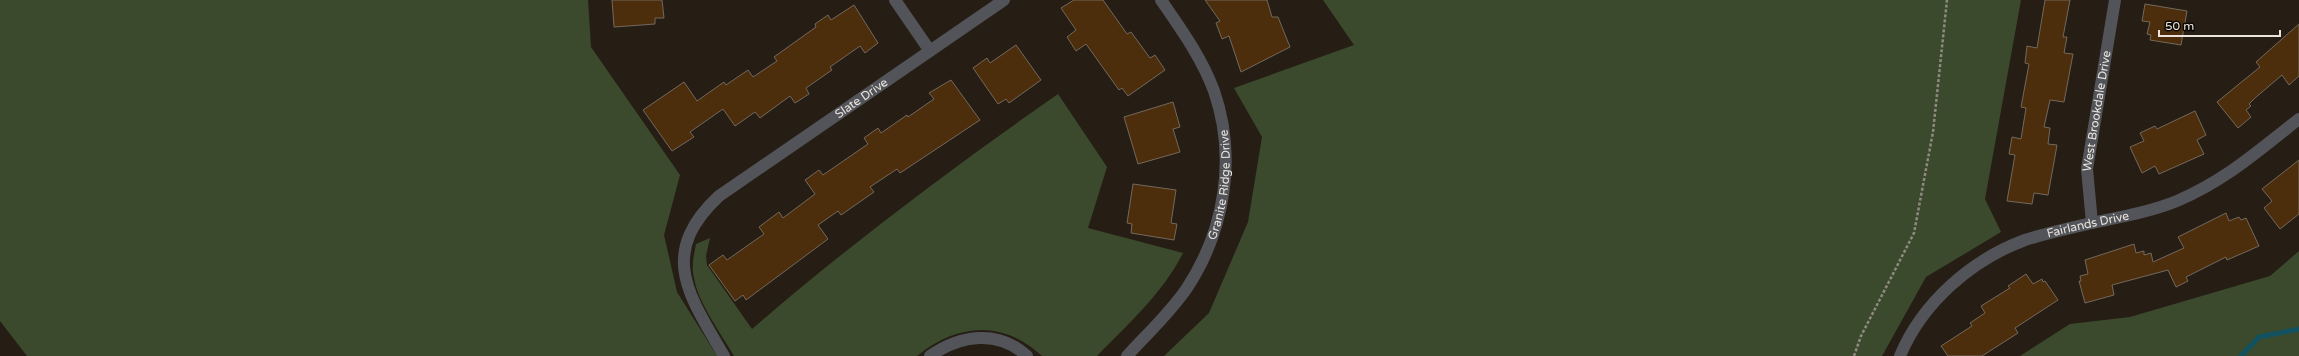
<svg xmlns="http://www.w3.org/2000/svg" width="2299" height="356" font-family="'Varela Round',sans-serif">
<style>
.green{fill:#3b4a2d}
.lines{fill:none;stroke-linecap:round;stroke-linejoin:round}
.stream{stroke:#12515f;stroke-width:5}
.building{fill:#4d2e0c;stroke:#73685d}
.path{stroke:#908981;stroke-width:2.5;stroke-dasharray:3 2;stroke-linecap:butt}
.minor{stroke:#52545a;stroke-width:12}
.labels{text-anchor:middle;stroke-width:4;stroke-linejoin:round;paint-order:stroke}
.street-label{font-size:12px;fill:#eae4dd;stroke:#0c0905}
</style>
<rect width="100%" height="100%" fill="#261e14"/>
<path class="green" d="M0,0H588L591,47L680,175L664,235L677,292L717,356H27L0,321Z
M1323,0H2021L1985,199L2001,232L1926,277L1882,356H1164L1209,313L1248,222L1262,137L1234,88L1354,45Z
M1058,94L1107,167L1088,228L1183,253C1163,293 1128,324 1097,356H1042C1003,320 958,323 917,356H734C721,333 698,303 694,278C691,266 694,255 696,244L710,238L706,256L707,265L752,329C849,245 952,168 1058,94Z
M2299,251V356H2020L2070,324L2130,317L2270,276Z"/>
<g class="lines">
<path class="stream" d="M2241,356L2259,337L2299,329"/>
</g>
<path class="building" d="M612,0H662L664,18H655V24L614,27Z
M1074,0H1103L1127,34L1131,32L1150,58L1155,55L1165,70L1128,96L1122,88L1119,90L1086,44L1076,51L1067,37L1076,30L1061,8Z
M1205,0H1267L1272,17H1278L1290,47L1241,72L1229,36L1222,39L1216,23L1220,21Z
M2045,0H2070L2063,37H2067L2064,53L2073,54L2064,102L2050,100L2044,127L2050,128L2048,144L2057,145L2054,162L2048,195L2034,193L2032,204L2007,201L2015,155L2009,154L2012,137L2021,139L2026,108L2021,107L2029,64L2025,63L2027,46L2037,48Z
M2145,4L2187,11L2181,45L2150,40L2151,35L2147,34L2150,22L2142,21Z
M854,5L878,43L865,53L860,46L830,67L832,70L806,88L809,94L795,103L790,96L760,118L755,112L735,126L723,109L690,132L694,137L672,151L643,110L684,82L697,101L724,82L726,85L748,70L753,77L777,61L774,57L816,27L815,24L828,15L831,20Z
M2299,24V76L2289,85L2282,75L2255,98L2249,104L2251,106L2246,110L2251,117L2238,128L2217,102L2260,67L2256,62Z
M1016,45L1041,80L1009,103L1006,99L998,104L973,68L987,58L990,63Z
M951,80L980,120L900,173L897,169L870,187L874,192L841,215L838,211L818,225L828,239L746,300L743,295L735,301L709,265L723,255L727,260L764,234L759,227L779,212L783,218L815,194L805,180L819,170L823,175L868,144L864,138L878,128L881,133L907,115L908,117L934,99L929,93Z
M1173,102L1180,127L1173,129L1180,152L1138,164L1124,117Z
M2195,111L2206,135L2197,140L2204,154L2159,174L2155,166L2142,173L2130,147L2144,141L2140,133L2155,126L2157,129Z
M2299,160V214L2280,229L2264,208L2272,201L2262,189Z
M1133,184L1176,190L1171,223L1177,224L1174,240L1131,233L1132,224L1127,223Z
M2226,213L2229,221L2239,217L2241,220L2246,218L2259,246L2227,260L2226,257L2186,277L2188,281L2176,287L2168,270L2112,285L2114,295L2085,303L2079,281H2081L2080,276L2088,274L2085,260L2134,244L2136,253L2144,251V255L2151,253L2153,262L2184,248L2178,237Z
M2026,274L2033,284L2042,279L2043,282L2045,281L2058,300L2015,328L2018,333L1982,356H1948L1941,346L1972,326L1970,323L1985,313L1981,306L2010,288L2008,286Z"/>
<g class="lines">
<path class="path" d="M1854,356L1861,336L1914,233L1933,132L1947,0"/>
<g class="minor">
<path d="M895,0L930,51"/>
<path id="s1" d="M2092,223L2087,169L2115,0"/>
<path id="s2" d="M724,356C689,295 657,254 719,196L1004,0"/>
<path d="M930,356C960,335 998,329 1027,356"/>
<path id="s3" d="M1127,356C1147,334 1170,313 1187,288C1225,230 1237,157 1214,91C1202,58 1181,29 1161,0"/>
<path id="s4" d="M1900,356C1922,303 1971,260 2025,240C2047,233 2070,228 2092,223C2120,217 2150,212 2177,201C2226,180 2258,151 2299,119"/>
</g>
</g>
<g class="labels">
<g class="street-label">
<text dy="4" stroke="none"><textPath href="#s2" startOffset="353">Slate Drive</textPath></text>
<text dy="4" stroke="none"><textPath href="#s1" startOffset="113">West Brookdale Drive</textPath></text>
<text dy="4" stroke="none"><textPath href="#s3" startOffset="201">Granite Ridge Drive</textPath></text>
<text dy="4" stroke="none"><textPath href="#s4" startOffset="240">Fairlands Drive</textPath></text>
</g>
</g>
<path d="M2159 30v6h121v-6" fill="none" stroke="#eae4dd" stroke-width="2"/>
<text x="2165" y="30" font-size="12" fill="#eae4dd" stroke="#0c0905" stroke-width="3" paint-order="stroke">50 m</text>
</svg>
